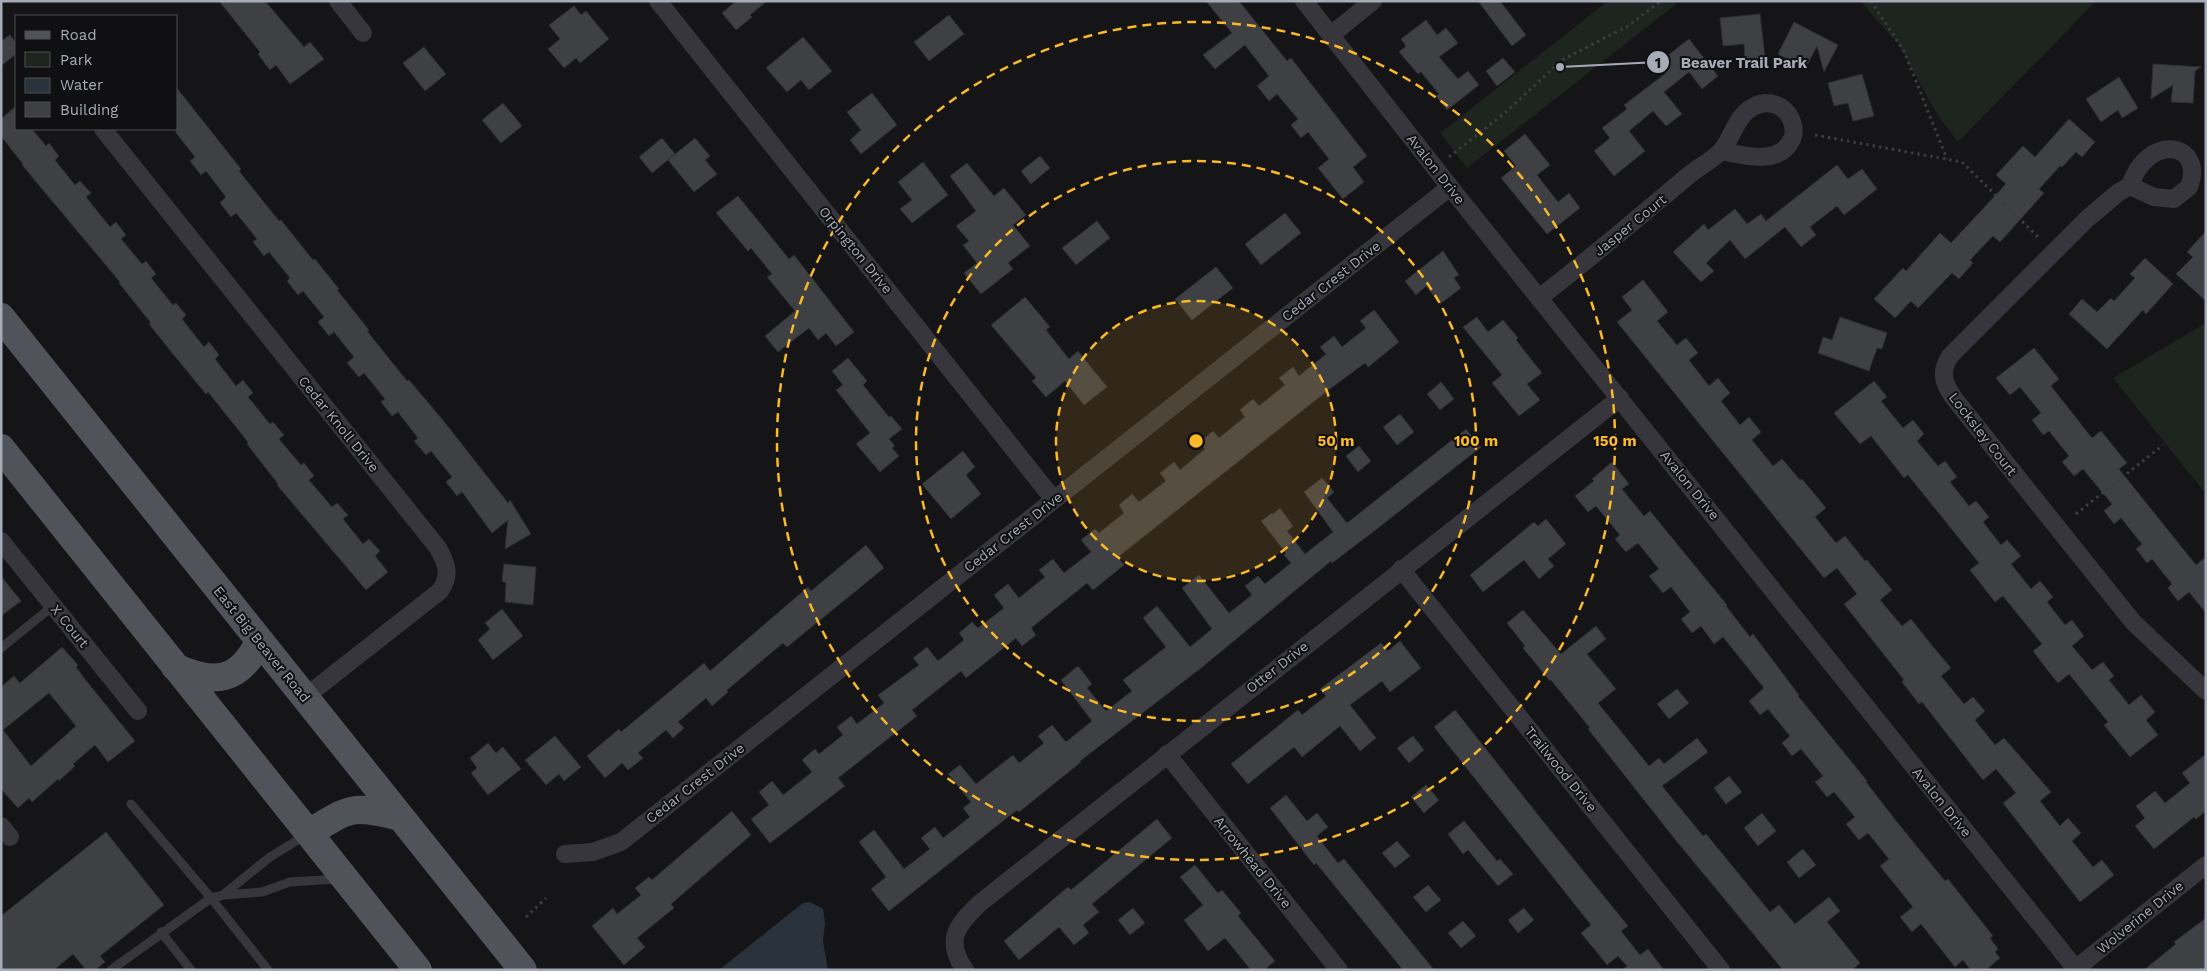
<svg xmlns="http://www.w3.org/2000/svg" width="2207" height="971" font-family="'Work Sans',sans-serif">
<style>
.green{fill:#1d251e}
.water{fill:#2a333b}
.building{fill:#3f4044;stroke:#2f2f33;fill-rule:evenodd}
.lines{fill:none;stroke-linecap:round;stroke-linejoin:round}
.path{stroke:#3c3d43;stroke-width:3;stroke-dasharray:2.5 4;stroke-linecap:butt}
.lane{stroke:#36363c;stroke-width:9}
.street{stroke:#36363c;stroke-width:18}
.primary{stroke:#51535b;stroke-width:28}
.ring{fill:none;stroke:#fbb928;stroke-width:2.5;stroke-dasharray:9 6}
.labels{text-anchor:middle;stroke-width:4;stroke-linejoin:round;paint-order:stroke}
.street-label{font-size:14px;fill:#a6abb8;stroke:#101012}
.centre{fill:#fbb928;stroke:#101012;stroke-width:2.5}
.ring-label{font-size:15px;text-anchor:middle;font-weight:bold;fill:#fbb928;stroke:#101012;stroke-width:4;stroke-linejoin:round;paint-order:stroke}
.leader{fill:none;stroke:#a6abb8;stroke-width:2}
.callout-dot{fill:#a6abb8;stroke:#101012;stroke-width:2}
.mark-label{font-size:15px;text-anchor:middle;font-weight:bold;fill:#111}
.callout-label{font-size:15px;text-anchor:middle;font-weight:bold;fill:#a6abb8;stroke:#101012;stroke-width:4;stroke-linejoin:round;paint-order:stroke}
</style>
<rect width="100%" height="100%" fill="#151517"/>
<path class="green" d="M1608,1H1680L1467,168L1440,133Z
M1860,1H2096L1958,142L1938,116L1898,44Z
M2206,323V494L2113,378Z"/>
<path class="water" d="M810,902L823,909L825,923L823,941L828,970H719L803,903Z"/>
<path class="building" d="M219,1H265L304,47L310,42L324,59L290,84L276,65L270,70L258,54L260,52Z
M736,1H767L750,15L752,17L736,30L722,13Z
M1206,1H1239L1287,61L1291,58L1367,156L1353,167L1364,182L1343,199L1318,168L1329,159L1308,132L1301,138L1291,125L1298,119L1277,94L1269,101L1257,86L1269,76L1245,45L1215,69L1203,55L1232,33Z
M1478,1H1500L1526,35L1512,46Z
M574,6L581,15L586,11L609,39L580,63L576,58L564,68L548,49L560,39L549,25Z
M1760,14L1765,58L1745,60L1744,44L1723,46L1720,18Z
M949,15L964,34L929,61L914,42Z
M1426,20L1437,35L1446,28L1458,43L1439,57L1458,79L1468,71L1479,85L1447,110L1436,96L1439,94L1421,72L1418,74L1399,52L1406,46L1401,39Z
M1794,22L1838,45L1824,72L1817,46L1805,69L1778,54Z
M10,35L16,43V54L1,66V41Z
M803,37L832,71L809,90L801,80L787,92L766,68Z
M1689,39L1718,76L1702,89L1689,72L1664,92L1682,114L1666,126L1653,111L1629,131L1645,151L1614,176L1594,151L1610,138L1602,128L1627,109L1624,105L1666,73L1658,63Z
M424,47L446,74L425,91L403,63Z
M1503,58L1515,72L1497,86L1486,71Z
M2153,64L2201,67L2195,71L2193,103L2171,102L2173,85L2151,99Z
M1862,74L1874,116L1853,121L1848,103L1834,106L1828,83Z
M2119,77L2138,108L2122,118L2118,110L2101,122L2086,99Z
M176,87L241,169L239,171L279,221L281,220L313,260L315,259L339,289L337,290L369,330L367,331L407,381L409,380L442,419L508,503L510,500L531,534L505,549L508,520L492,533L462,492L457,496L446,482L452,477L431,451L426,455L414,441L418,438L398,412L392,416L381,402L385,399L364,373L359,377L347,363L354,357L334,332L329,336L318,322L324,317L303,291L298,295L287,281L290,278L269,252L264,256L253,242L257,239L236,213L231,217L220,203L226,197L206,171L201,175L190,161L195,157L176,133Z
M872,93L897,125L861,154L850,140L861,130L847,112Z
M503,103L522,126L501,143L482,120Z
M16,106V129H32L46,146L49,143L59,156L55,160L75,185L80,181L91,193L86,197L110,227L116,222L126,235L121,239L142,264L146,261L156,274L151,278L173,305L176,303L186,315L182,319L204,347L209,342L219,355L215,359L236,386L243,380L253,393L248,397L270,424L273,422L284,435L279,439L301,465L304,463L314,476L309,480L332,507L337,503L348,515L343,519L363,544L369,539L380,551L375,556L388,572L366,590L277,485L278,484L247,444L248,442L208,392L206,394L173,354L149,324L151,323L119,283L120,282L22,165L23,164L1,136V119Z
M2069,119L2095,142L2082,157L2076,152L2062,167L2060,166L2039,189L2044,193L2000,242L1993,236L1970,260L1973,263L1959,279L1952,273L1918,308L1911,301L1895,318L1874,299L1903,268L1906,271L1940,233L1951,243L2006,184L1996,175L2023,146L2035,157Z
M1525,134L1550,165L1537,175L1558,202L1569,193L1580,208L1547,234L1501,178L1516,166L1504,151Z
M662,138L675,154L652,173L639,157Z
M695,138L710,156L705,160L717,174L694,192L668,160Z
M1040,156L1050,168L1031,184L1021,171Z
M923,162L948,195L912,223L900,209L912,200L898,182Z
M967,163L994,196L1004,188L1026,215L1013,225L1030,246L1008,263L1013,269L981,294L964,273L977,263L963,245L969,241L956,226L976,211L950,176Z
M1837,165L1848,179L1862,169L1877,189L1844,215L1837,206L1810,227L1816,235L1801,247L1785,227L1745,259L1730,240L1706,263L1714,271L1701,282L1673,252L1704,224L1708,230L1735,209L1747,224L1761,214L1766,221Z
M738,196L789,259L794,255L854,332L836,346L826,333L818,340L809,328L778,352L765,336L795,311L767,277L772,274L751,248L748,251L716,213Z
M1285,213L1301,233L1261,265L1245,244Z
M1097,221L1110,238L1076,265L1062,248Z
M2206,231V301L2176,274L2193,257L2187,252Z
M1443,251L1459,275L1454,278L1461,288L1440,304L1426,286L1416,295L1405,281Z
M2145,258L2173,284L2146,314L2143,310L2107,349L2069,314L2082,299L2097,312L2111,298L2114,301L2135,278L2130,274Z
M1216,267L1233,288L1192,320L1175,299Z
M1643,280L1668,312L1657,321L1677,345L1686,338L1698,353L1689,360L1709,386L1718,378L1730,393L1721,401L1740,425L1749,417L1761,432L1752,440L1773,466L1782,459L1800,480L1802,479L1826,508L1815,517L1836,543L1845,536L1865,561L1867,560L1892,590L1880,600L1902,626L1911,619L1930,643L1951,668L1941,676L1964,704L1973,697L1985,711L1975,720L1995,745L2004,738L2051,792L2040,801L2060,826L2068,818L2081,833L2072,841L2093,867L2102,860L2114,875L2080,902L2003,803L2016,793L1996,769L1983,780L1922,702L1919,704L1902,682L1904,680L1844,604L1857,594L1837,568L1824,578L1617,322L1632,310L1622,297Z
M1025,297L1050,327L1046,330L1069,359L1078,351L1107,387L1084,405L1065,381L1046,397L1032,381L1036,378L991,325Z
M1374,310L1399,342L1368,367L1365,363L1327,391L1118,557L1124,565L1093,590L1087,583L1031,628L1036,635L1022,646L1016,638L966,678L961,671L912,710L917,716L838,778L845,786L770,843L751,819L769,805L759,792L772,781L783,795L812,772L802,760L815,749L819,754L843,735L837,727L851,716L857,724L884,703L878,695L919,665L913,658L927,647L938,661L964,640L959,633L972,622L978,628L1004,608L994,595L1008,584L1019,598L1045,577L1039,570L1053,559L1064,573L1091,552L1081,540L1095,529L1099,533L1124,513L1119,505L1132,494L1139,502L1166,481L1160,473L1174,462L1180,470L1205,449L1200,442L1213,431L1219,438L1245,417L1240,410L1253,399L1259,406L1285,385L1279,378L1293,367L1299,376L1326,354L1320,347L1334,336L1342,347L1366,328L1360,321Z
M1477,317L1488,332L1503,320L1518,338L1516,340L1542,373L1527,384L1540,400L1519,416L1492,383L1502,375L1463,327Z
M1840,317L1887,333L1882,349L1877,348L1869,371L1818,353L1823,337L1832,340Z
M2034,348L2059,379L2051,386L2092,438L2101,431L2127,463L2119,469L2196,565L2206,557V613L2189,592L2178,601L2168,588L2172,584L2152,559L2147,563L2136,549L2142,544L2121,518L2114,524L2104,511L2112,504L2083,469L2074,476L2062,462L2069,456L2049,431L2043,435L2032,420L2041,413L2020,387L2010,395L1996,378Z
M848,358L867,381L863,385L889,417L891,416L902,429L889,439L895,446L892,448L899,456L880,472L856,444L870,433L836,390L843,385L832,371Z
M1874,381L1887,397L1881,401L1903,428L1913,420L1924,434L1917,441L1938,466L1945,461L1957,477L1950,482L1969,506L1976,501L1989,517L1983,522L2001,545L2007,540L2021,556L2011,564L2031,589L2040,581L2053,597L2047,602L2065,625L2072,620L2084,636L2072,646L2092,670L2103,662L2114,676L2109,680L2129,705L2141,695L2155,712L2146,720L2158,735L2130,757L2104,725L2108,722L2069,674L2058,683L2045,667L2033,651L2042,644L2003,596L1995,602L1970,570L1979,563L1908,475L1904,478L1871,436L1860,444L1834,413Z
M1441,382L1454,399L1440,410L1427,394Z
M1400,414L1414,432L1397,445L1383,427Z
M1466,429L1481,447L1373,532L1332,563L1331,561L1201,668L1080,761L1081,762L1019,812L1017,810L889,911L871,889L886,877L859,842L874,830L904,869L930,849L921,838L935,827L943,838L970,817L963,808L971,802L948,774L960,765L976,784L1013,755L1019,763L1044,743L1038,736L1052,725L1066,742L1092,721L1061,680L1078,666L1092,684L1087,688L1106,711L1132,691L1123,680L1166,647L1143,618L1157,606L1190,647L1212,629L1182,588L1199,575L1229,613L1252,595L1245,586L1258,576L1265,584L1291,563L1284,555L1286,553L1261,521L1272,513L1273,514L1280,508L1293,526L1287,531L1305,554L1333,532L1304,492L1322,478L1334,492L1327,498L1347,523Z
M1359,446L1371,461L1358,472L1346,456Z
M963,451L975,467L966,475L981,494L951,519L922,484Z
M1612,462L1629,484L1622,489L1644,516L1650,511L1727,605L1726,606L1750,637L1753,634L1799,695L1798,696L1867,781L1866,782L1897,822L1945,881L1948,879L1993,936L1990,938L1998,949L1995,952L2000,958L1986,970H1971L1963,960L1955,967L1921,924L1912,932L1900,917L1913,907L1880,866L1889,859L1868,833L1859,840L1846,824L1855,817L1834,792L1827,797L1815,782L1823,776L1801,749L1792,756L1782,743L1790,736L1768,709L1760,715L1749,701L1764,688L1723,637L1714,644L1701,626L1692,633L1681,619L1690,612L1671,587L1663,593L1649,576L1659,569L1638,543L1626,552L1615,539L1620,535L1596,506L1588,512L1575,496L1594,481L1592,479Z
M1546,519L1566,544L1548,559L1554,566L1539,579L1524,560L1483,592L1470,575L1534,522L1538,526Z
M866,545L884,568L787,647L783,643L727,690L728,692L712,706L706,698L678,722L684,728L673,738L666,730L638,753L643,758L628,770L622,763L605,778L587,756L619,729L621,732L704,663L710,671L808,587L811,591Z
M504,564L536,567L533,605L505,602L506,583L502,581Z
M1,576L21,601L1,616Z
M502,609L523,636L493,660L478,640L490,629L485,623Z
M1523,610L1561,654L1596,626L1606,639L1587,654L1616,689L1598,703L1649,766L1659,758L1664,764L1697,738L1708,752L1662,786L1703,836L1706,834L1770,912L1779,905L1795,924L1829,897L1840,911L1827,922L1860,963L1852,970H1783L1674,838L1588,729L1590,728L1551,680L1550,681L1523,648L1525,646L1507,623Z
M1400,641L1421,668L1390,692L1382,681L1350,705L1376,738L1360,751L1340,726L1302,757L1294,747L1248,784L1231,764L1298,710L1302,715L1326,696L1320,689L1381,643L1388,651Z
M62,647L78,665L76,667L84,678L135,741L108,762L95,745L73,764L75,766L59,781L58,779L32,802L29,798L18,808L1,789V687L14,676L20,683ZM49,693L76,726L31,766L3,730Z
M1677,689L1689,703L1669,719L1657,704Z
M1455,710L1542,820L1628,926L1621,931L1640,955L1648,949L1664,970H1622L1627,966L1618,956L1607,965L1596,951L1581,933L1591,925L1434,727Z
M555,736L581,767L564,781L559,774L546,785L525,760Z
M1413,736L1424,750L1409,763L1397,748Z
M488,743L496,753L503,747L521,769L488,795L471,773L477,768L470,758Z
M2206,754V811L2196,819L2194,817L2154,849L2135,826L2145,818L2136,806L2155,791L2165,803L2190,783L2182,773Z
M1729,776L1742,792L1726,804L1714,788Z
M1426,785L1439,800L1424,813L1411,797Z
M1286,795L1307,821L1317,813L1328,827L1317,836L1338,863L1344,859L1434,970H1403L1316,863L1314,865L1270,808Z
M732,811L751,835L671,904L674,908L637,938L645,947L624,965L592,926L613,908L617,914L641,895L635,888L649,877L652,880Z
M1762,813L1776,831L1758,846L1744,828Z
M1157,819L1172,838L1092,904L1099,912L1083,925L1089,933L1074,945L1059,927L1019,960L1004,941L1068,887L1071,890Z
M1464,821L1497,861L1500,859L1513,874L1498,886L1468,850L1463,854L1448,834Z
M106,832L164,905L100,956L105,962L95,970H86L73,954L54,970H1V916Z
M1397,841L1410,856L1395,868L1382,853Z
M1803,849L1816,865L1799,878L1787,862Z
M1195,865L1218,893L1222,890L1241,913L1238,916L1275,961L1264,970H1251L1225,938L1208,951L1184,920L1203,905L1180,877Z
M1428,885L1441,900L1426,912L1413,897Z
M1133,908L1145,923L1130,935L1118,920Z
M1524,908L1534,920L1518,933L1508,920Z
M2206,918V970H2144L2176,944L2174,942Z
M1463,921L1476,936L1461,948L1448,933Z"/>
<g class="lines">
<path class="path" d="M1871,1L1904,51L1947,159
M1815,135L1962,162L2038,237
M1449,157L1506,112L1562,60L1628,26L1661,1
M2076,514L2163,445
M526,917L546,898"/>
<path class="lane" d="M1,648L53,606
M131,804L211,898L268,970
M224,894L270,857L306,835
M161,932L191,970
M111,970L211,898L224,895L262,892L290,882L338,879"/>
<path class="street" d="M338,1L363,33
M658,1L1054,500
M1304,1L1450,187L2076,969
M1331,35L1373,1
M103,129L438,548C447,564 451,575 440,591L305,697
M2130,186L2154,197L2174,199L2189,187C2206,142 2147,132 2130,186L2119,192L2088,218L1950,356C1940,372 1943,382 1953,397L2133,622L2206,691
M1539,298C1591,258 1640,216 1689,175C1699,167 1711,161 1720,152C1733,139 1735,116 1753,107C1767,99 1784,104 1791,119C1794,126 1795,134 1791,141C1778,166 1742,155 1721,151
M1,541L138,711
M1401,569L1721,970
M1167,754L1339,970
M1,826L10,837
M565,854L593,852L621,842L1450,187
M965,970C944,940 957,925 980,903L1620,398
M2074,970L2206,865"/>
<path class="primary" d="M1,317L523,970
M1,448L418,970
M175,667C214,685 239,682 259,642
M309,833C349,808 353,804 400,817"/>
</g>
<circle cx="1196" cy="441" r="140" fill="#fbb928" fill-opacity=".12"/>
<g class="ring">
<circle cx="1196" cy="441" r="140"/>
<circle cx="1196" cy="441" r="280"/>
<circle cx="1196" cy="441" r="419"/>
</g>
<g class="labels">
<g class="street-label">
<text transform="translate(1436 169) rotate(52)" y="5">Avalon Drive</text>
<text transform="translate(1630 225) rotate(-39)" y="5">Jasper Court</text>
<text transform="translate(856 250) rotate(51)" y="5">Orpington Drive</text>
<text transform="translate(1331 281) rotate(-38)" y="5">Cedar Crest Drive</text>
<text transform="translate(339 424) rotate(51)" y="5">Cedar Knoll Drive</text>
<text transform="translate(1983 434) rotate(52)" y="5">Locksley Court</text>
<text transform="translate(1690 485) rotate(51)" y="5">Avalon Drive</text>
<text transform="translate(1013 532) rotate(-38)" y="5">Cedar Crest Drive</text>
<text transform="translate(70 626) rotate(51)" y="5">X Court</text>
<text transform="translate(262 644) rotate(51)" y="5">East Big Beaver Road</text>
<text transform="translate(1277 667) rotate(-38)" y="5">Otter Drive</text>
<text transform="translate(1561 769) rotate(51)" y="5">Trailwood Drive</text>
<text transform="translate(695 783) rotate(-38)" y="5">Cedar Crest Drive</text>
<text transform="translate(1942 802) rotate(51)" y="5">Avalon Drive</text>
<text transform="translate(1253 862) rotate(51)" y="5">Arrowhead Drive</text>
<text transform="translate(2140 917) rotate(-39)" y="5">Wolverine Drive</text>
</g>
</g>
<circle cx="1196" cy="441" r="8" class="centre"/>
<g class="ring-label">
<text x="1336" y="446">50 m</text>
<text x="1476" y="446">100 m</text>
<text x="1615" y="446">150 m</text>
</g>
<path class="leader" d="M1560 67L1658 62"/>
<g class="callout-dot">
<circle cx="1560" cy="67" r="5"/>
<circle cx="1658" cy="62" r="12"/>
</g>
<g class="mark-label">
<text x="1658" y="68">1</text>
</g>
<g class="callout-label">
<text x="1744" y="68">Beaver Trail Park</text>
</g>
<rect width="2207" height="971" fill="none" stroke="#a6abb8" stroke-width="5"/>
<rect x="15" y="15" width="162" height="115" fill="#101012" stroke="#4c4e54"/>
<rect x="25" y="31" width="25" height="8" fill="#51535b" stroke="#4c4e54"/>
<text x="60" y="40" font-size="15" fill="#a6abb8">Road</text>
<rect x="25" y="52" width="25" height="15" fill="#1d251e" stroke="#4c4e54"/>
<text x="60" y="65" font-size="15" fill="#a6abb8">Park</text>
<rect x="25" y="78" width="25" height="15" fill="#2a333b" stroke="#4c4e54"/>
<text x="60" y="90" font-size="15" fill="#a6abb8">Water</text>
<rect x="25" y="102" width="25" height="15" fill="#3f4044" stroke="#4c4e54"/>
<text x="60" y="115" font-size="15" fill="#a6abb8">Building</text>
</svg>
